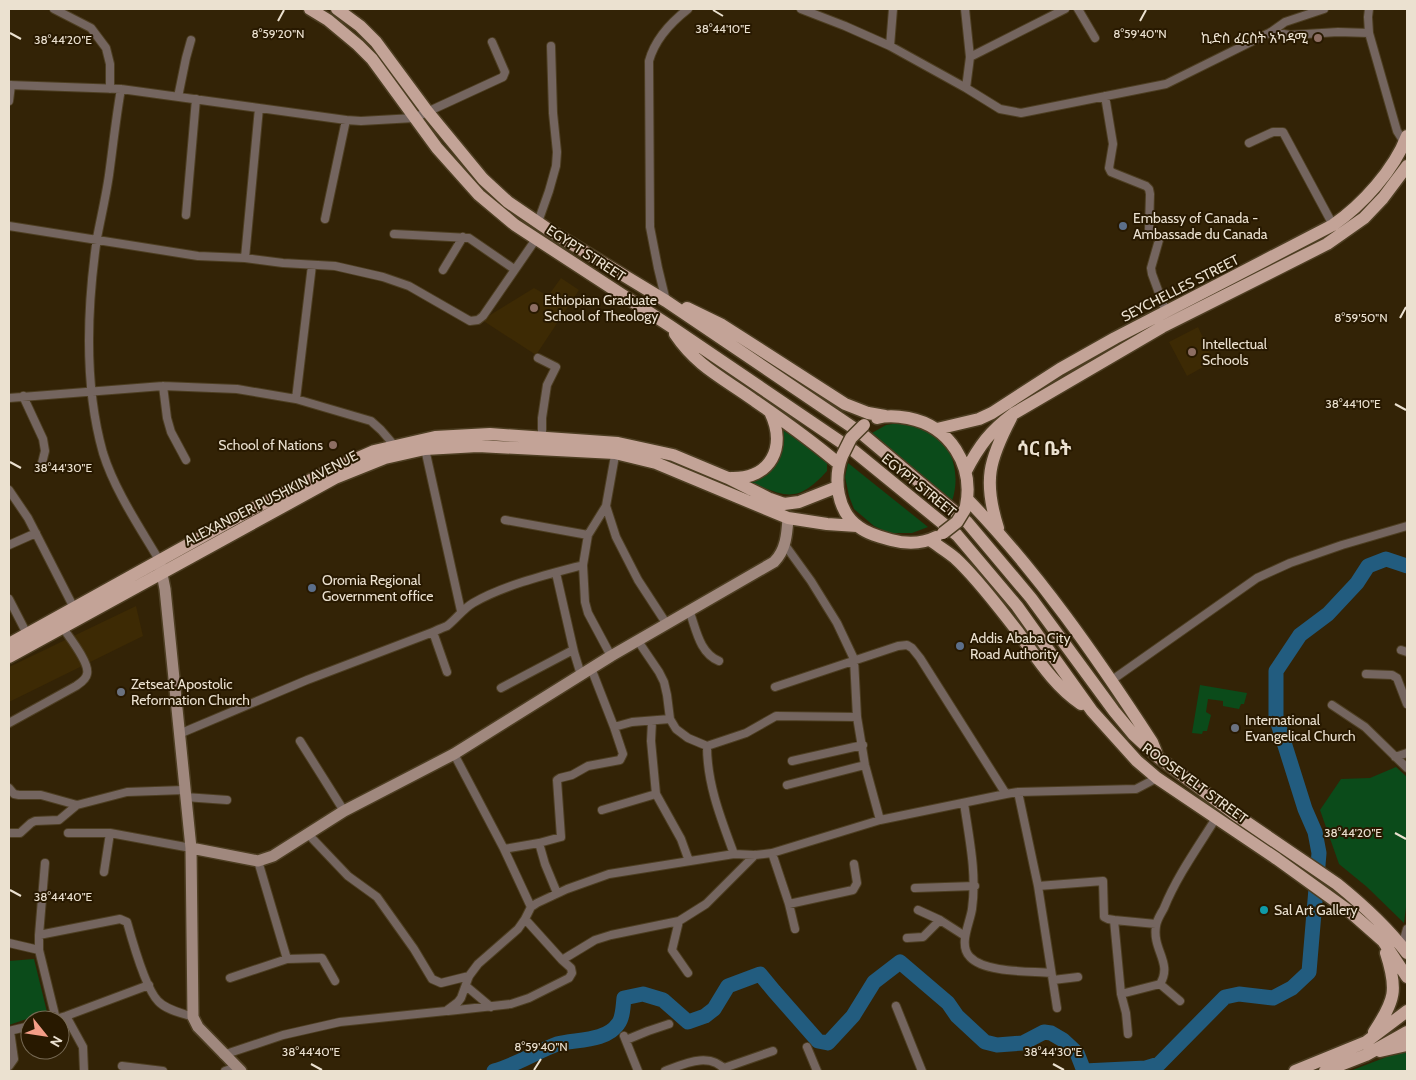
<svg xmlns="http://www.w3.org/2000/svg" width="1416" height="1080" font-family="Cabin,'Noto Sans Ethiopic',sans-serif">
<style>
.built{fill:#3d2a04}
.green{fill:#0b4b1a}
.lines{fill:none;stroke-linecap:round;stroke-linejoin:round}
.river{stroke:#225c7f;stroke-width:15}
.street-casing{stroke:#4d3e22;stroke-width:10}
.secondary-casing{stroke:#4d3e22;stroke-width:14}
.primary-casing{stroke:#4d3e22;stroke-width:15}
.street{stroke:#74655f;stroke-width:8}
.secondary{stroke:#a0887e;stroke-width:11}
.primary{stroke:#c3a397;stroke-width:12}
.primary-bridge-casing{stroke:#4d3e22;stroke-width:15;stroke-linecap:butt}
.primary-bridge{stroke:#c3a397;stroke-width:12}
.ticks{fill:none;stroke:#ebe1d0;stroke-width:2}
.education-dot{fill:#8d6e63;stroke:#281900;stroke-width:2}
.service-dot{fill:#5c6f8a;stroke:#281900;stroke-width:2}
.worship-dot{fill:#6b7280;stroke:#281900;stroke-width:2}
.culture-dot{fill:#0f9aa8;stroke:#281900;stroke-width:2}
.labels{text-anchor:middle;stroke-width:4;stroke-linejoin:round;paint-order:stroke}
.poi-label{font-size:14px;fill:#ebe1d0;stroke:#281900;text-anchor:start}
.street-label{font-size:14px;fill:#ebe1d0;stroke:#281900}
.district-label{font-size:19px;font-weight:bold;fill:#ebe1d0;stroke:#281900}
.ticks-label{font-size:12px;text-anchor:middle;fill:#ebe1d0;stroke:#281900;stroke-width:4;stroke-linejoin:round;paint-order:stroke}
</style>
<rect width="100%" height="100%" fill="#332306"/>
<path class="built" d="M561,278L579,290L536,355L482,320L534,288L548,296Z
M1198,327L1214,361L1187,376L1169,342Z
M136,606L143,636L9,702V667Z"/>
<path class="green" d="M899,423C905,424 913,424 919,426C951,436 962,472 952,501L872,433L886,425Z
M779,428L815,450L827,461V471C797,504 786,497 748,481L759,477Z
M848,463L928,527L912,533H889L874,526L854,509L849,496L845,477Z
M1200,685L1247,693L1244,704H1241L1239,709L1223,706V701L1208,699L1206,712L1211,715L1207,731H1203L1202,734L1192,733Z
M1396,767L1407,777V899L1404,923L1367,887L1339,864L1320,810L1341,779L1370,778Z
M34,959L47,1012L9,1025V961Z
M1402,1051H1407V1071H1350Z"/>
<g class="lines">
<path class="river" d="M494,1071C516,1065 536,1052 557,1044C575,1039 606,1042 618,1024C623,1018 623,1006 624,998L643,994L663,1000L688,1022L705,1016L714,1009L728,986L760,974L774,991L818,1041L828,1043L853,1016L874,982L900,962L948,1003L957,1016L985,1042L997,1045L1023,1043L1044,1032L1051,1033L1063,1040L1077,1053L1084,1071L1146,1068L1159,1064L1225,997L1239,994L1273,998L1292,988L1309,972L1319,853L1315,832L1305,809L1276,717V671L1300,635L1328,614L1357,583L1368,566L1386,559L1407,566"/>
<g class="street-casing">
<path id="street" d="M54,9L91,28L106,48L110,64V89
M801,9L845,26L890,46L966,88L1000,109L1021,113L1166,84L1271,32L1285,22L1324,9
M965,9L970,57
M1078,9L1095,38
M1369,9L1368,17L1369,33L1397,131L1406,145
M1271,32L1290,35L1338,32L1369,33
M890,46L893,9
M9,85L121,89L346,120L361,121L414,118L503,77L505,72L492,42
M966,88L970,57L1065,9
M121,89C116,117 113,146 109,175C106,196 101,217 97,238C87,307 84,386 103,453C115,491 139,526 159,560
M1105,96L1113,144L1109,168L1111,172L1146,186L1149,189L1150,194L1149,229L1159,240L1151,268L1152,274L1166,312
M178,97L186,58L191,40
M9,101L11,85
M1249,143L1273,132H1283L1333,225
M186,215L196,99
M325,219L346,120
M538,222L549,191L556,166L557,152L553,113L551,46
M9,226L198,256L245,258L283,263L335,266L383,277L409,286L470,321L478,320L483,316L536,239
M394,234L469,238L514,269
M245,258L259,108
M443,270L463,237
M666,301L658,268L650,227L649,61C655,39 670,23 688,9
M538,358L556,367L547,385L542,418V437
M163,386L167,418L171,432L186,460
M23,396L43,439L45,451L42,463
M9,398L163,386L237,389L296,399L371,421L381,430L394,445
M296,399L312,265
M425,449L461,611
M9,490L28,518L74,608
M606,506L616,537L638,580L666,623
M505,520L588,535
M9,545L36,533
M785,545L811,581L837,623L854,659L857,717L865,765L880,820
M556,573L574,652L581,675
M9,599L27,634
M689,610C696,628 699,653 719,661
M433,632L447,672
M638,641L659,672L664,682L667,695L670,719L676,729L688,738L707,746L746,733L776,716L857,717
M1401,650L1407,652
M611,656L588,613L585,602L583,565L588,535L606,506L616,450
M591,668L614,727L632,722L670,719
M1366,674L1392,675L1397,678L1407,704
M1112,680L1257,578L1290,563L1342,545L1407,526
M775,687L898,646L907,645L912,648L920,658L1006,794
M501,688L573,650
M1332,705L1365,727L1407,768
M652,721L651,741L656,794L681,839L689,861
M9,723L76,686C80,683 86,680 87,674C90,663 69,637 63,628
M179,734L307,680L433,632C437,630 442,628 447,626C456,619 463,609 473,603C504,585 549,574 583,565
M300,741L344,811
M707,746C707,784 721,819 734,854
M454,754L504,849L531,907
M1395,757L1407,753
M792,761L863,745
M787,785L865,765
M9,788L14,794L19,795H41L77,805L127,792L184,790
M1018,792L1038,886L1057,1008
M185,797L227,800
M964,803C969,838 977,873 972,909C970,923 958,945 970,957C985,973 1030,971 1051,973
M602,810L656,794
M9,833H20L31,823L35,821L59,820L77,805
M68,833H110
M308,834L348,876L377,897L414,949L432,979L441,983L469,976
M539,843L545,864L557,893
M504,849L539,843L561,837L557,780L560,778L572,775L588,766L620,760L623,754L614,727
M772,853L789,904L853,890L857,883L854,864
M258,861L287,959L322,958L335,981
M104,872L110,833L191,848
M1038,886L1103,881L1104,917L1108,919L1114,920L1121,994L1126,1013L1128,1034
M915,888L975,886
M789,904L795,929
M918,910L940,920
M525,919L562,960L595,940L611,935L679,921L706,904L755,855
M1114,920L1156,924
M679,921L672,950L688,973
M39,935L45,863
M907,938L923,937L940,920L965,936
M9,943L39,950
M1402,946L1407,929
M230,978L287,959
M1053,980L1078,977
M466,986L491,1007
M1121,994L1160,984
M1180,1001L1160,984C1173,963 1152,950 1156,926C1157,919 1161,914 1164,908C1177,876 1198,847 1216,818
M896,1006L922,1071
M448,1011L511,1004L529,998L569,978L572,973L571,968L562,960
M66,1016L83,1047L84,1071
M56,1019L39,950V935L120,919L127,922C132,940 146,989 158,1001C166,1010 182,1013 193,1017
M52,1020L66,1016L149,985
M9,1031L30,1026
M624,1036L638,1071
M626,1040L648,1031L669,1024
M807,1047L817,1071
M223,1055L283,1035L340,1022L446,1011L458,1002L461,998L469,976L478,964L518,929L525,919L531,907L537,903L567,889L609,874L734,854L755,855L772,853L880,820L1006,794L1018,792L1136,789L1157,778
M9,1066L14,1059L10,1031
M122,1066L163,1071
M724,1068L773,1051
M225,1071L236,1067
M665,1071C684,1064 710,1051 726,1071"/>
</g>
<g class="secondary-casing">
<path id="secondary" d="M160,564L165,589L191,848L193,1017L198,1027L241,1071
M191,848L258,861L273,856L344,811L454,754L611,656L774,562C786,550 787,534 788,518"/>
</g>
<g class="primary-casing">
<path id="primary" d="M310,9L328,20L358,45L372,59L437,148L479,195L515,225L670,326L854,451L957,535L1017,606L1092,711L1137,761L1157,778L1277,859L1349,911L1383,941L1407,977
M337,9L360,26L376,42L427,111L483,179L508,202L549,230L666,301L861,433L967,522L1031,598L1114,711L1133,734L1159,758L1233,813L1337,884C1363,905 1387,927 1407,953
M687,308L722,325L845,404L868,413L885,416
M675,334C697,367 725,379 755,401C784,421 812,441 839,464
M877,418C888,415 897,416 908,418C950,426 974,465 966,506
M937,429L979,419L992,413L1060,369L1115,338L1333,225C1362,205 1394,170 1407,136
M842,456C833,479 837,512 859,527C868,534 880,537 891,540C906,544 922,544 936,537
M966,471C979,446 990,431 1013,414L1162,327L1327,244L1364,218L1383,198L1407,166
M731,478C771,479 787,447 770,412
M967,499C1038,572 1096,656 1152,742L1156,752
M998,528C983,481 989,460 1011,418
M930,540C938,546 948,552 955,558C978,579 999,608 1018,632C1037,658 1054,686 1081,704
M9,644L254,508L333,469L374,451L435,437L490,434L618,443L673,455L728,478L770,499L784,504L799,502L837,487
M9,657L335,478L385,458L425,449L478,446L615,453L656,463L788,518L827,524L857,526
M1374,1032C1395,1000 1398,990 1386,953
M1380,1051L1407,1045
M1295,1071L1366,1042L1407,1011
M1325,1071L1366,1055L1407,1032"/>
</g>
<use href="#street" class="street"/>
<use href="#secondary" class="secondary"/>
<use href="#primary" class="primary"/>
<g class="primary-bridge-casing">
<path id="primary-bridge" d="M843,454L851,438L864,425
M943,533L957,522L965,509"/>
</g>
<use href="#primary-bridge" class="primary-bridge"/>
</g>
<path class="ticks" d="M713,10L723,16M278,21L284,10M1140,21L1146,10M10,33L21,39M1400,318L1406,307M1395,404L1406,410M10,462L21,468M1395,833L1406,839M10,890L21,896M311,1064L322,1070M1053,1064L1064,1070M534,1070L541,1059"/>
<g class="education-dot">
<circle cx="1318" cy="38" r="5"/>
<circle cx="534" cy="308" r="5"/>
<circle cx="1192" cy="352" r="5"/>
<circle cx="333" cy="445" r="5"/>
</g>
<g class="service-dot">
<circle cx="1123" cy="226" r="5"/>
<circle cx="312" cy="588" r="5"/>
<circle cx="960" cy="646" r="5"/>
</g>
<g class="worship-dot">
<circle cx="121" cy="692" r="5"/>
<circle cx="1235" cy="728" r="5"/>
</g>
<circle class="culture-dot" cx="1264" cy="910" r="5"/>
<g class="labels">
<g class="poi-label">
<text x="1308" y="43" text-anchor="end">ኪድስ ፈርስት አካዳሚ</text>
<text x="1133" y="223">Embassy of Canada -<tspan x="1133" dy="16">Ambassade du Canada</tspan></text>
<text x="544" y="305">Ethiopian Graduate<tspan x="544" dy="16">School of Theology</tspan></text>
<text x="1202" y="349">Intellectual<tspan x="1202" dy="16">Schools</tspan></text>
<text x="323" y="450" text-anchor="end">School of Nations</text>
<text x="322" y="585">Oromia Regional<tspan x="322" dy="16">Government office</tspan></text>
<text x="970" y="643">Addis Ababa City<tspan x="970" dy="16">Road Authority</tspan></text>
<text x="131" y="689">Zetseat Apostolic<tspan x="131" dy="16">Reformation Church</tspan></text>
<text x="1245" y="725">International<tspan x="1245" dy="16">Evangelical Church</tspan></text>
<text x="1274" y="915">Sal Art Gallery</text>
</g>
<g class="street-label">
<text transform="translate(586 253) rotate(33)" y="5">EGYPT STREET</text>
<text transform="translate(1180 288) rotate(-27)" y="5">SEYCHELLES STREET</text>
<text transform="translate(919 485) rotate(39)" y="5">EGYPT STREET</text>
<text transform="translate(271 498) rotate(-27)" y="5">ALEXANDER PUSHKIN AVENUE</text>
<text transform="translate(1195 783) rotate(36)" y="5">ROOSEVELT STREET</text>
</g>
<g class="district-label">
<text x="1044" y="455">ሳር ቤት</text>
</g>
</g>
<g class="ticks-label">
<text x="723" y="33">38°44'10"E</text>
<text x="278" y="38">8°59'20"N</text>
<text x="1140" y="38">8°59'40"N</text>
<text x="63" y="44">38°44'20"E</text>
<text x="1361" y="322">8°59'50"N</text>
<text x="1353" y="408">38°44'10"E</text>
<text x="63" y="472">38°44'30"E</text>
<text x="1353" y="837">38°44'20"E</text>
<text x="63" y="901">38°44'40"E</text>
<text x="541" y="1051">8°59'40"N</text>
<text x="311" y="1056">38°44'40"E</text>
<text x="1053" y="1056">38°44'30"E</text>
</g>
<rect width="1416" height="1080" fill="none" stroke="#ebe1d0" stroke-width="20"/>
<g transform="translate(45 1035) rotate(120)"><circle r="24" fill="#281900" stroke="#766953"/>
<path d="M0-4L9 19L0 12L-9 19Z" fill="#f49e87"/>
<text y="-8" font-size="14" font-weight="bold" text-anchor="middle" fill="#ebe1d0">N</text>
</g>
</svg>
